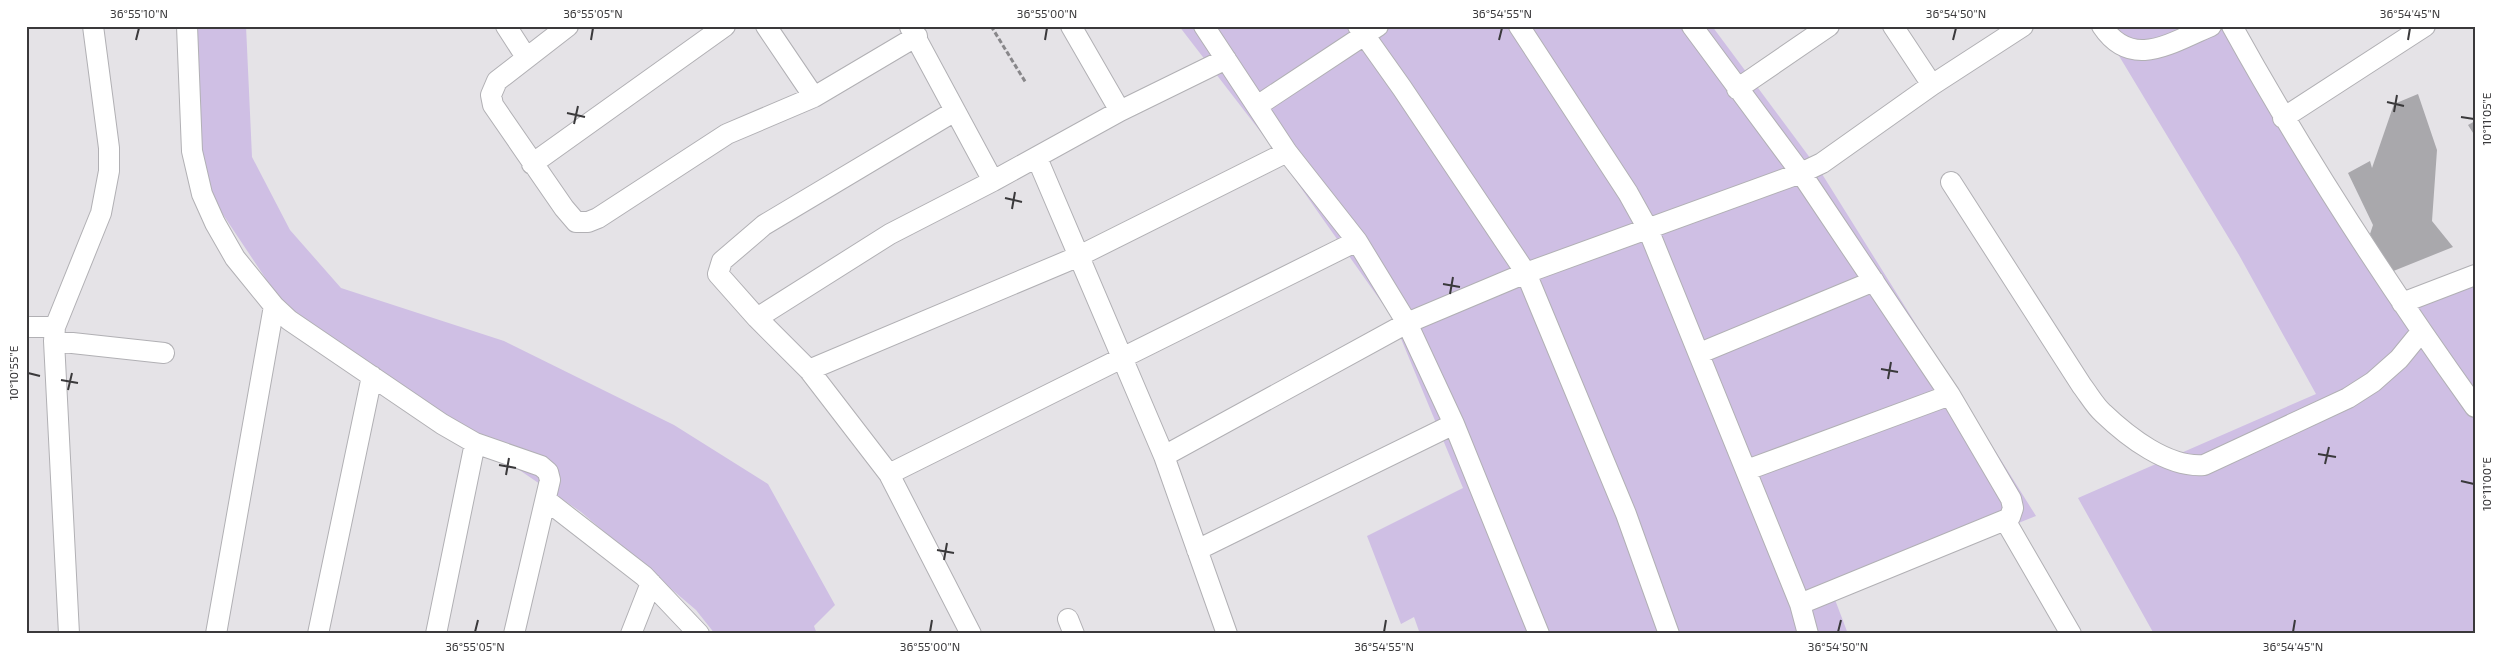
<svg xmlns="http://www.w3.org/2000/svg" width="2501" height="660" font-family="'Exo 2',sans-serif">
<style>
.green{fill:#cfbfe4}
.building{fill:#a9a8ac}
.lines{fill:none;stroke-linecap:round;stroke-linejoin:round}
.street-casing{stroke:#b1b0b4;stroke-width:22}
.path{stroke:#88878a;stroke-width:3;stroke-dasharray:5 2.5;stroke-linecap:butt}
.street{stroke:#fff;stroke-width:20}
.ticks{fill:none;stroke:#3a393b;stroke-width:2}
.neatline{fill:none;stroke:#3a393b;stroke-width:2}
.ticks-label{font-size:12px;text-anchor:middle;fill:#3a393b}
</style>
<rect width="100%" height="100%" fill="#e5e3e7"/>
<path class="green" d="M179,26H246L252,157L290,230L341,288L504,341L674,425L768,484L835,605L814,626L817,634H715L696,610L581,512L386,379L282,303L214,201L189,136Z
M1179,26H1712L1822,174L2036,516L1834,597L1848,634H1420L1414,617L1401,624L1367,536L1463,488L1392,317L1270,144Z
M2101,26H2224L2406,309L2475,285V634H2154L2078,498L2316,394L2239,255Z"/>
<path class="building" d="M2418,94L2437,150L2432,221L2453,247L2391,272L2370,234L2373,225L2348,173L2370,161L2372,168L2394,104Z
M2475,121V136L2468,125Z"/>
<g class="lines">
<g class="street-casing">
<path id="street" d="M187,26L192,151L202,194L215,223L235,258L274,306L289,320L442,424L475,443L541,466L548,472L550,480L514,634
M506,26L526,57
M568,26L497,81L491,95L493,105L564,208L576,222H588L598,218L727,134L814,97L917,36
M766,26L814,97
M1071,26L1120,111
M1204,26L1287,152L1357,241L1407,323L1454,424L1539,634
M1358,26L1402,88L1526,273L1626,514L1669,634
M1519,26L1628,193L1648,229L1800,604
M1692,26L1801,173L1950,395L2011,499L2013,508L2010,517L2005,520L1800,604L1808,634
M1893,26L1932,85
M2102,26C2132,71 2172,42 2211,26
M2232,26C2305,158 2387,284 2475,407
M910,27L993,181
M1737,89L1829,26
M1257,106L1378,26
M955,111L764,225L722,261L718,274L757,318L809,370L889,474L971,634
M2283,118L2425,26
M1037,158L1164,456L1227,634
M532,164L725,26
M1951,182L2082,386C2089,395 2095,406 2103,413C2128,437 2168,468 2204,465L2348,398L2373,382L2399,359L2421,332
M2402,303L2475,275
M757,318L890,234L993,181L1120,111L1226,59
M26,327H55
M54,341L164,353
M1700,353L1874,281
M809,370L1077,257L1287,152
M1164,456L1407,323L1526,273L1801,173L1822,163L1932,85L2023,26
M1747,470L1950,395
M889,474L1357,241
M546,500L644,576L699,634
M2005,520L2071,634
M1197,550L1454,424
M1068,619L1074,634
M69,634L54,341L55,327L101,213L109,171V148L93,26
M216,634L274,306
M318,634L372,376
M436,634L475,443
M631,634L651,583"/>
</g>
<path class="path" d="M991,26L1026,83"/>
<use href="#street" class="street"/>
</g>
<path class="ticks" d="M136,40L139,28M591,40L593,28M1045,40L1047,28M1499,40L1502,28M1953,40L1956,28M2408,40L2410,28M2387,102L2404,106M2394,112L2397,95M567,113L585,117M2461,117L2474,119M574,124L578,106M1005,198L1022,202M1012,209L1015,192M1443,284L1460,287M1450,294L1453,277M1881,369L1898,372M28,373L40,376M1888,379L1891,362M61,380L78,383M68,390L72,373M2318,454L2336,457M2325,464L2329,447M499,465L516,468M506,475L509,458M2461,481L2474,484M937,550L954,553M944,560L947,543M475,632L478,620M930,632L932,620M1384,632L1386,620M1838,632L1841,620M2293,632L2295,620"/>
<rect width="2501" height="660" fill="none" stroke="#ffffff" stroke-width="55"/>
<rect x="28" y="28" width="2446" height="604" class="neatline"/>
<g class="ticks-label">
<text x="139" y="18">36°55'10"N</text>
<text x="593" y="18">36°55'05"N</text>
<text x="1047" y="18">36°55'00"N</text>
<text x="1502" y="18">36°54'55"N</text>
<text x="1956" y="18">36°54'50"N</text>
<text x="2410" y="18">36°54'45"N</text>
<text transform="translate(2487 119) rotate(-90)" y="4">10°11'05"E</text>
<text transform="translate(14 373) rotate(-90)" y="4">10°10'55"E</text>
<text transform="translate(2487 484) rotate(-90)" y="4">10°11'00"E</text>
<text x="475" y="651">36°55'05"N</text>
<text x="930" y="651">36°55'00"N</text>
<text x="1384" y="651">36°54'55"N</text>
<text x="1838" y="651">36°54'50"N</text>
<text x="2293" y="651">36°54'45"N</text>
</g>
</svg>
